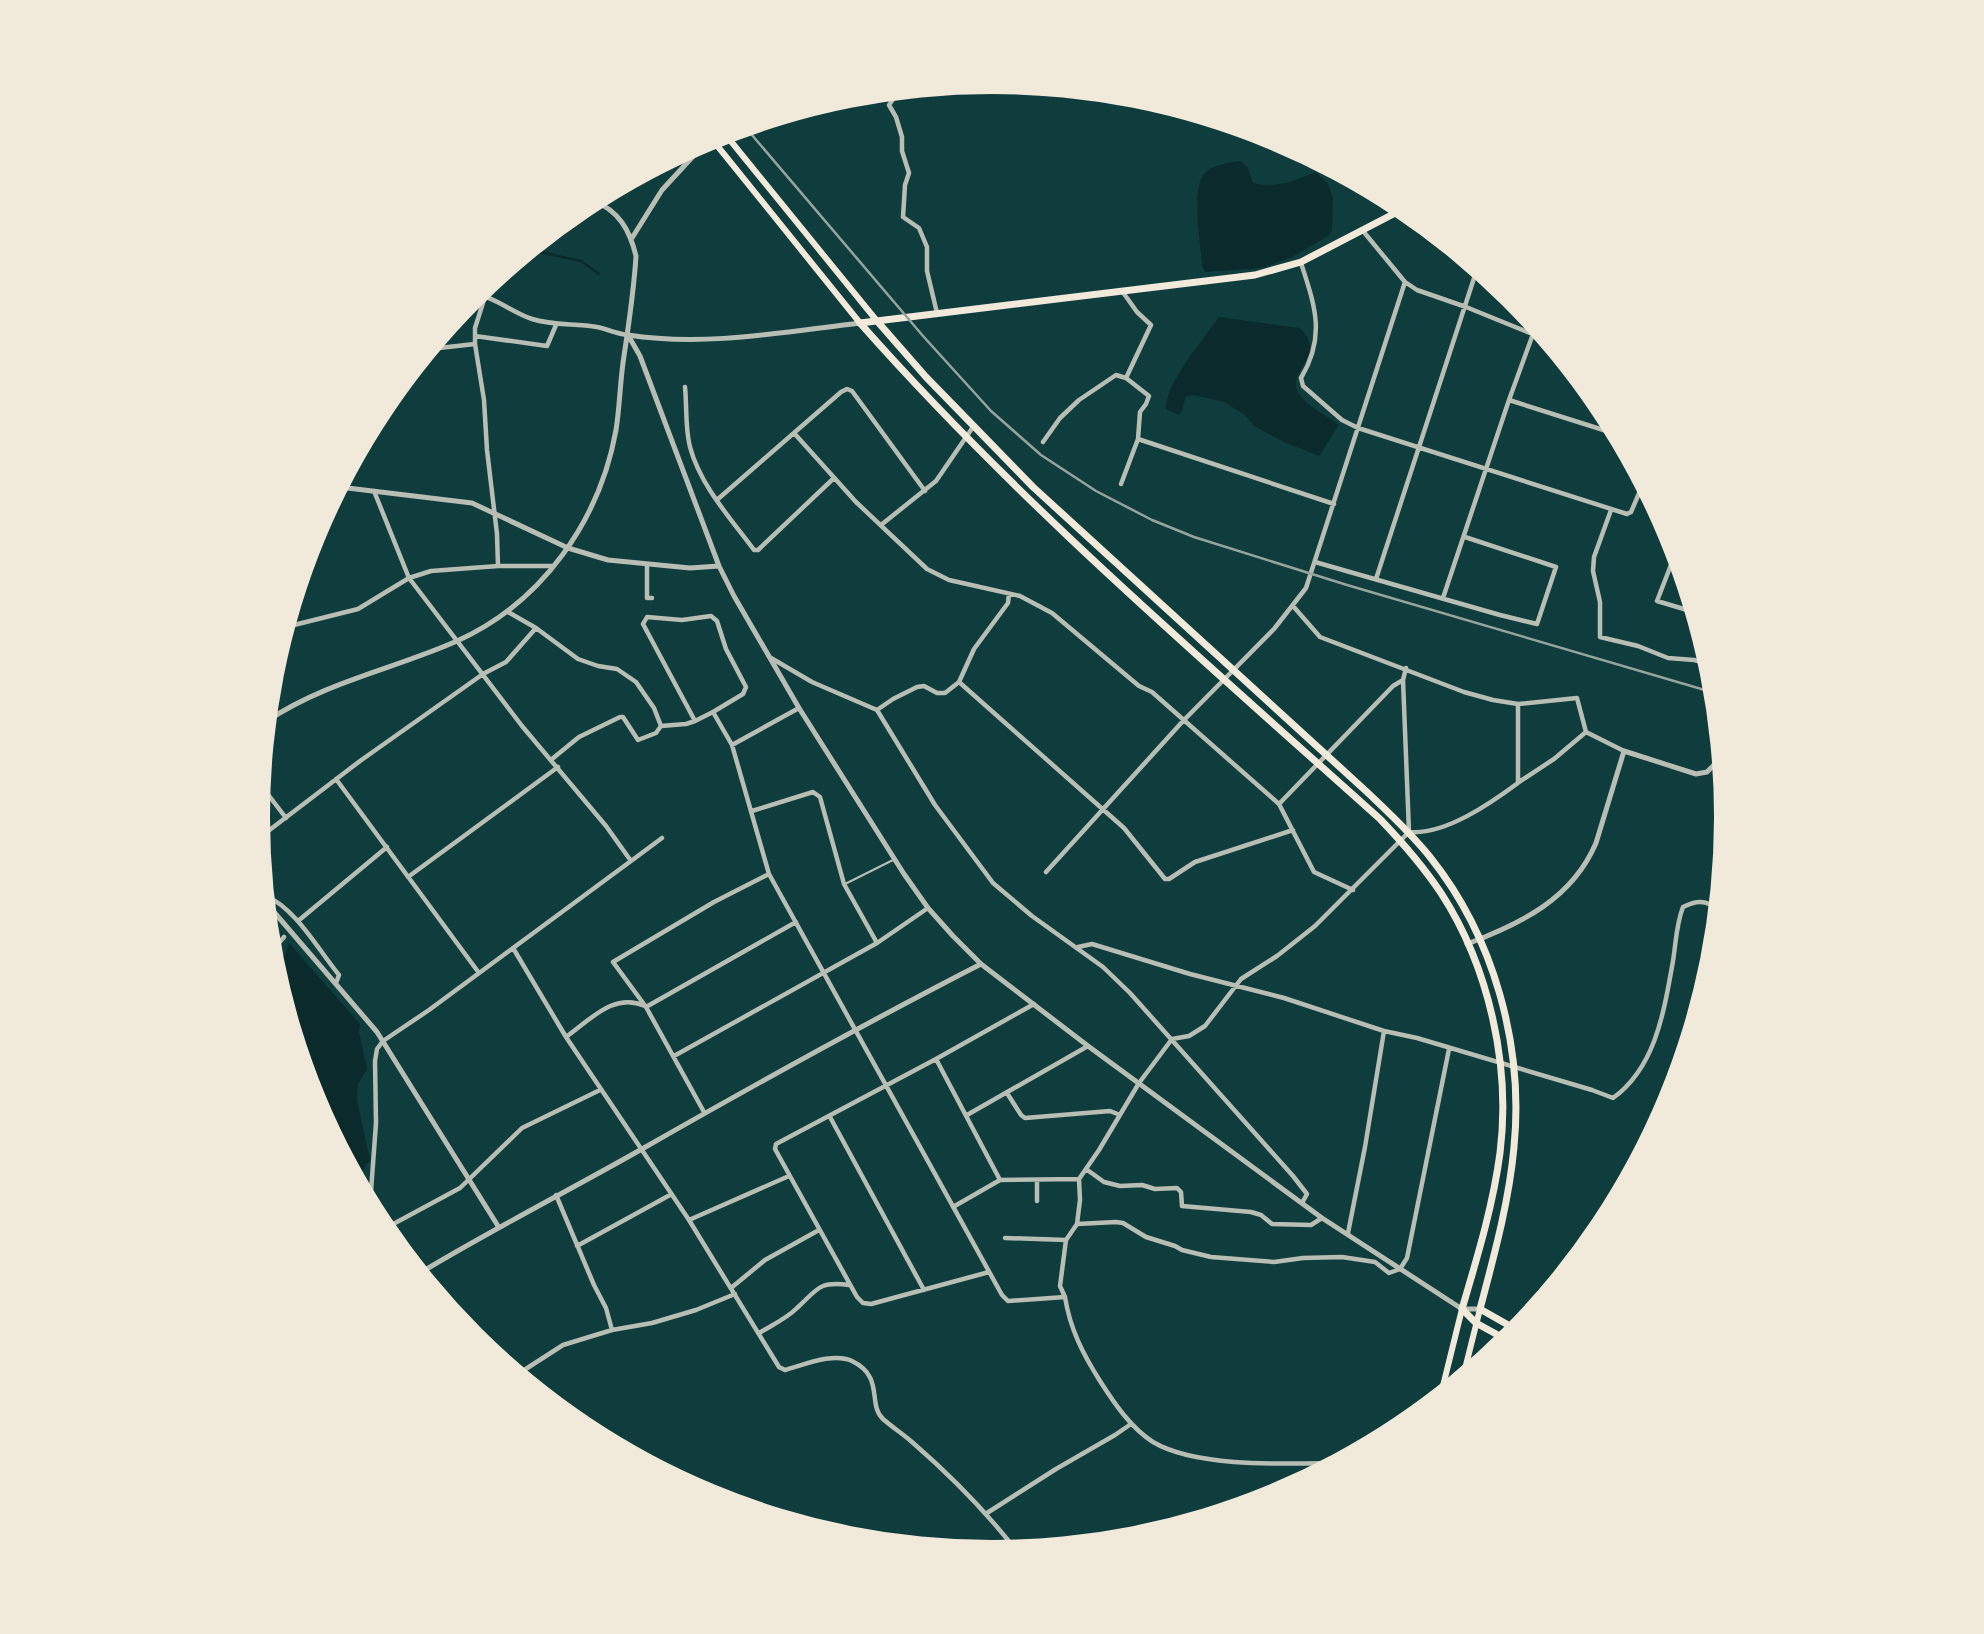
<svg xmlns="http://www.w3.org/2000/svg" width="1984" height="1634" font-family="Signika,sans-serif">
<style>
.water{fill:#0a2a2b}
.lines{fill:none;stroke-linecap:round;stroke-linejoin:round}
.stream{stroke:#0a2a2b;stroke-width:2.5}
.service{stroke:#b8beb3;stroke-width:2}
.minor{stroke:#b8beb3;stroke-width:4.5}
.tertiary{stroke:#b8beb3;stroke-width:5}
.secondary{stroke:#f1e9da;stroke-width:6}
.primary{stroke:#f1e9da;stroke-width:7}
.rail{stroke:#97a49c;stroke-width:2.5}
</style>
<rect width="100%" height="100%" fill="#0f3d3e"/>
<path class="water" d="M1241,161L1248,168L1253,183C1275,189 1296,180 1316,172L1328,184L1333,198L1332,230L1328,236L1292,257L1261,268L1205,272L1202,265C1201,244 1190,188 1205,173C1214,164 1229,163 1241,161Z
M1219,317L1300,328C1329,358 1284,369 1299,394C1307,406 1327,416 1339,425L1319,456L1284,442L1254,426L1245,415L1224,402L1194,395L1185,397L1183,409L1179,415L1166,409C1165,383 1204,339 1219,317Z
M289,943L360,1024L359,1032L367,1069L358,1084L357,1100L370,1160L361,1172V1177L358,1182L313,1098L274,968L286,953Z"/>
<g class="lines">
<path class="stream" d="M530,250L581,261L599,274"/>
<path class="service" d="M845,884L893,860"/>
<path class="minor" d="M899,91L889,105L896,117L902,137V151L909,173L905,185L903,217L919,228L927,247V271L937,313
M1363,231L1405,282L1417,290L1466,307L1547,340
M1301,263C1315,306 1326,336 1301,378L1303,386L1342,420L1358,428L1627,514L1631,512L1643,484
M489,284L475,328V344L484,400L487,450L497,534L498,566
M1122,291L1137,312L1151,325L1126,378
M477,294C498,299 513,313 532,319C554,326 575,323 597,327C607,329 617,334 628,335
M475,336L547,346L556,325
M430,349L475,344
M685,387C687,407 685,428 690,447C700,485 731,519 754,550H758L834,478
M1509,400L1616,434
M794,433L856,502L927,569L949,580L1020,596L1052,613L1139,686L1152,692L1279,804L1314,872L1353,890
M1043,442L1060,418L1079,400L1116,375L1126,378L1149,396L1146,404L1140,412L1138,439
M1121,484L1138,439L1334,504
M718,499L841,392L847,389L852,391L925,491
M1611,510L1594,557L1593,571L1600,602V637L1638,646L1668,658L1694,660L1710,664
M881,525L936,481L973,427
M1676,552L1657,601L1694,612
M1315,562L1500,615L1537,624L1556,567L1465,537
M647,565V598H652
M1376,579L1477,269
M1443,598L1509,400L1533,334
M1293,606L1320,637L1464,692L1493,700L1518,704L1577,698L1586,732L1624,751
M508,612L536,628L578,659L598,666L617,669L636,682L654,708L661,726L686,724L695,721
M286,627L358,609L409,578L431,571L498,566H552
M771,658L812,682L877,710L935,805L993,883L1032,916L1103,967L1130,993L1293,1176L1307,1194L1302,1203
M959,682L1124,828L1165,879H1169L1195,862L1293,830
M877,710L893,699L917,687L924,686L937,693H945L959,682L974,649L1008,603L1009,594
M713,712L743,694L746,687L726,649L717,621L711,616L682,620L647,617L643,624L695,721L713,712L732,745L769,874L1002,1295L1008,1301L1065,1297C1070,1329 1083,1354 1100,1381C1114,1403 1131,1428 1153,1442C1195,1467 1280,1464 1328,1463L1329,1466
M732,745L799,708
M552,759L579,737L620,717H623L638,740L656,733L661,726
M336,779L479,973
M1519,782L1554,759L1586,732
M260,784L286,818
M1279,804L1393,686L1403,680
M752,811L813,792L820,797L844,884L877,943
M1410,832C1445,835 1491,803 1518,783V704
M259,838L360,761L483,674L506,662L536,628
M631,861L662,838
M1046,872L1183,721L1274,629L1306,588L1405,282
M408,877L558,767
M265,895C297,910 317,948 339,975L336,983
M298,921L387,847
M1078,947L1092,944L1190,974L1284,998L1384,1031L1417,1038L1592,1090L1613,1098C1656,1067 1664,1011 1673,961C1676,943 1676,925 1683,907C1697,900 1705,900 1718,909
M513,948L566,1037L689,1220L779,1367L785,1370C804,1365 833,1352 852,1361C885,1377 867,1404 883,1419C892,1427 903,1434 912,1442C950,1475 984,1509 1015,1549
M271,952L284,937
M1034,1004L936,1059L1000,1180L1079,1179L1099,1150L1139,1083L1172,1039L1189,1036L1205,1026L1241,979L1277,956L1315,926L1409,832L1403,680L1406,668
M646,1007L796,922
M566,1037C591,1019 614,992 645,1006
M674,1056L877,943L928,908
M936,1059L776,1144L775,1149L857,1297L863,1303L871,1304L989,1272
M1007,1093L1021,1115L1025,1118L1110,1111L1120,1115
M704,1112L646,1007L613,962L714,902L769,874
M967,1115L1088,1046
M830,1117L924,1290
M1086,1169L1104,1182L1120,1186L1142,1185L1155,1189L1177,1188L1181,1192L1182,1206L1251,1212L1261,1215L1272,1224L1311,1225L1322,1218
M556,1195L594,1285L606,1308L612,1330
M1037,1201V1180
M370,1205L376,1123L375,1061L377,1049L383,1041L429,1010L631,861L606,826L522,726L409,578L374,491
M953,1207L1000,1180
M689,1220L789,1176
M1077,1224L1116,1222L1123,1223L1146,1237L1175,1246L1182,1250L1211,1257L1274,1262L1303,1258L1342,1257L1375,1262L1389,1273L1400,1269L1407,1258L1449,1049
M384,1229L460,1188L522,1128L600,1090
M1348,1233L1365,1147L1384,1031
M1005,1238L1066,1240
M577,1246L670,1195
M731,1288L765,1260L819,1230
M1065,1297L1060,1286L1066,1240L1077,1224L1080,1200L1079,1179
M759,1333C772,1325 786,1319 797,1308C818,1289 818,1281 849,1285
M518,1374L563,1345L612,1330L652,1323L696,1310L735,1294
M987,1513L1056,1469L1115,1435L1131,1424"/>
<path class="tertiary" d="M632,238L662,190L709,139
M628,335L640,356L719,566L734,596L799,708L904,874L928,908L953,936L981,964L1088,1046L1322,1218L1462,1309H1480
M628,335C705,347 784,332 860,323
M339,487L472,503L568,548L608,560L690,568L719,566
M267,721C325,682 394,669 457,641C542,603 600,520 616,430C620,405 620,380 624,356C629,323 634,290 636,256C630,231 619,210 593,201
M274,912L377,1032L498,1226
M1467,944C1522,923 1572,899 1596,843L1624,751L1696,774L1707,772L1721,758
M420,1273C493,1229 568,1191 642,1149C754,1085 866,1023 981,964"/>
<path class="secondary" d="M725,134L877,321
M711,138L860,323
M1463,1377L1480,1309
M1441,1394L1462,1309"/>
<path class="primary" d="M877,321L926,377L1033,487L1367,792C1389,813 1411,833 1430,857C1494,937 1524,1046 1514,1147C1509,1202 1494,1256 1480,1309L1517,1330
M860,323C1019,503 1202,659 1380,819C1402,842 1423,866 1441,893C1489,967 1511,1066 1500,1153C1493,1206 1477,1258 1462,1309L1476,1323L1507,1340
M860,323L1255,275L1301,262L1403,209"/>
<path class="rail" d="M746,128L923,336L991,411L1041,455L1096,491L1152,520L1194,537L1347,585L1715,693"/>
</g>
<path d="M0 0H1984V1634H0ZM992 94H992A722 722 0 0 1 1714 816V818A722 722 0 0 1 992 1540H992A722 722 0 0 1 270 818V816A722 722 0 0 1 992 94Z" fill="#f1e9da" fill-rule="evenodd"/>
</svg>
